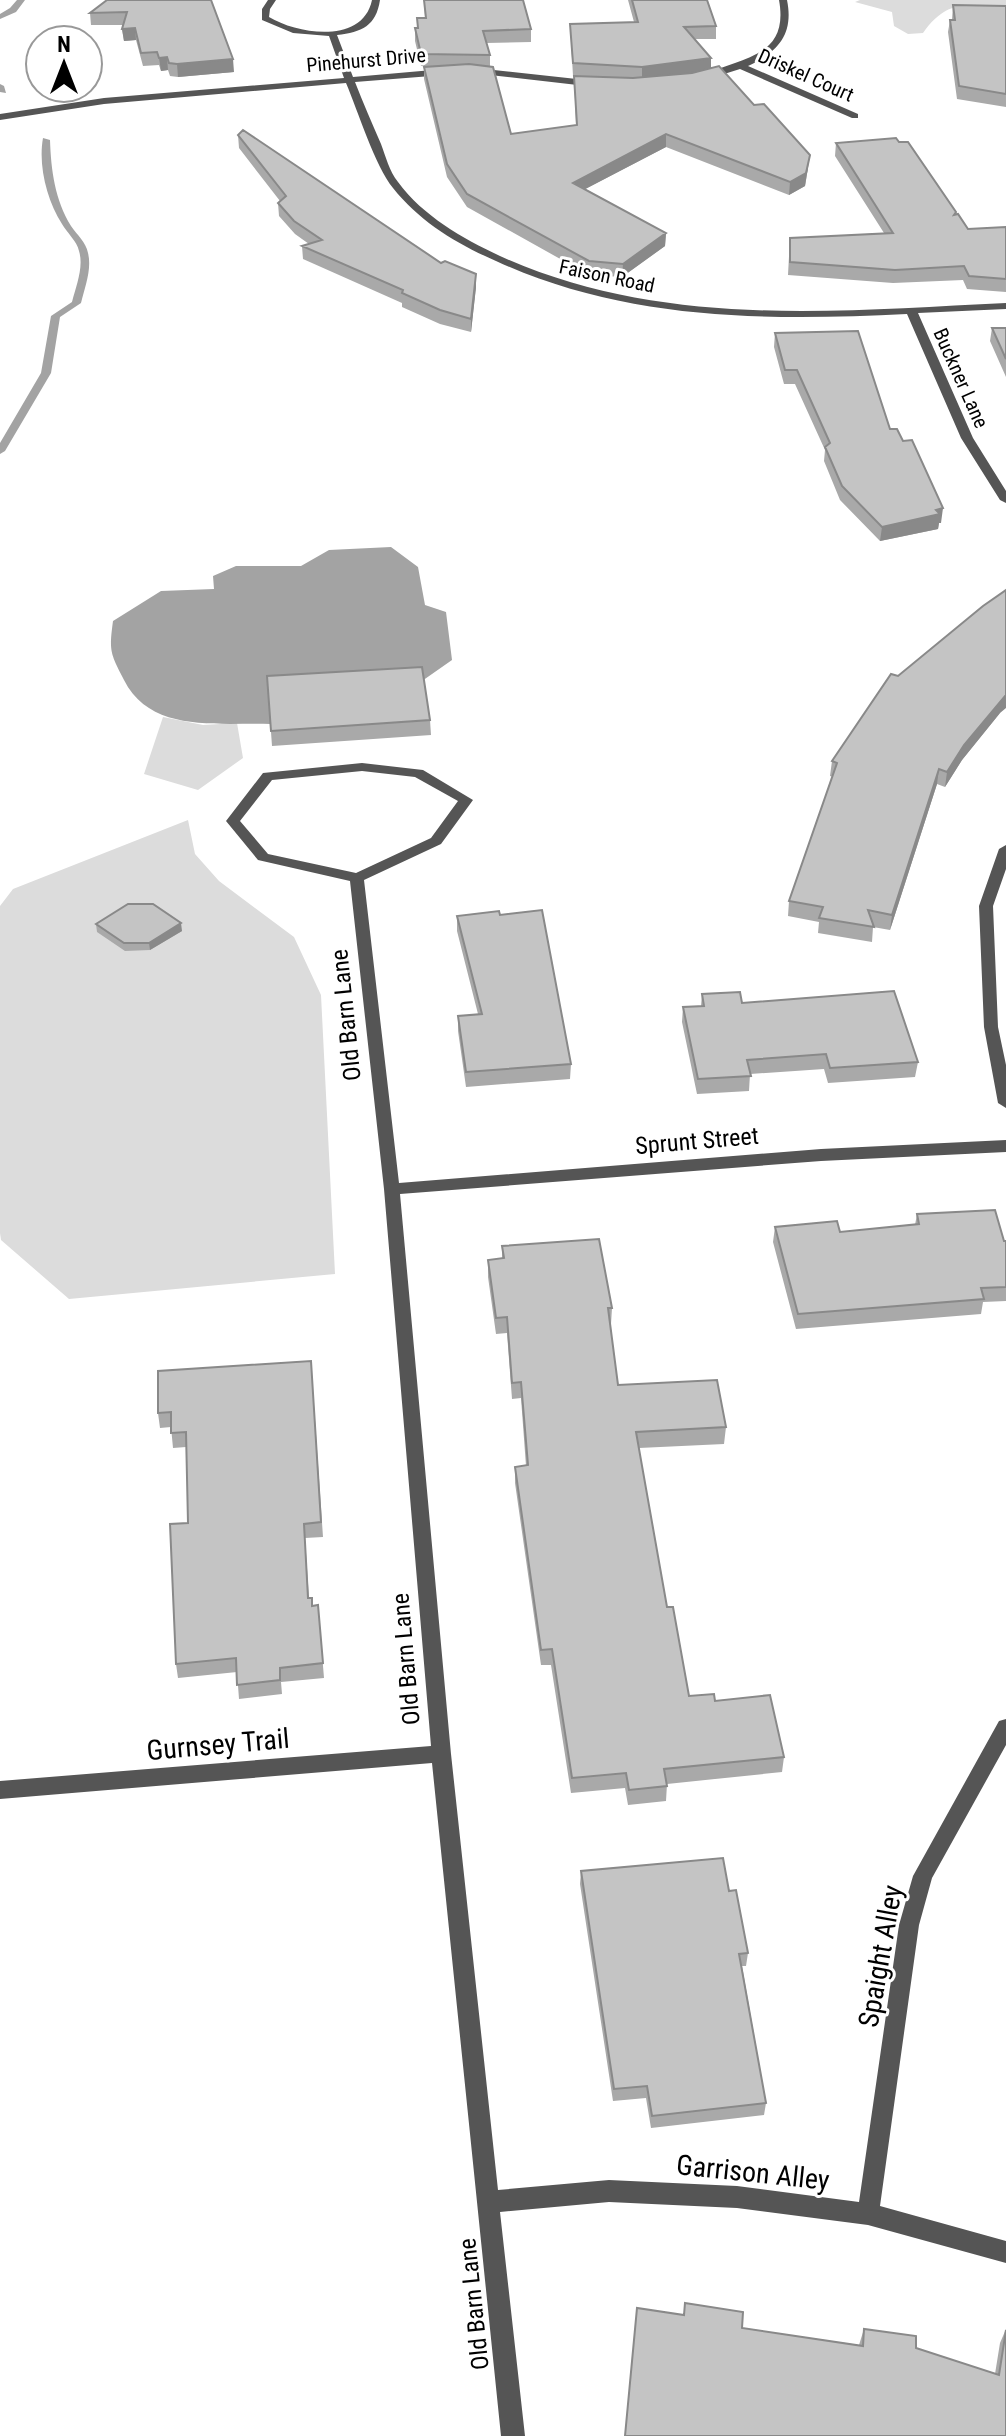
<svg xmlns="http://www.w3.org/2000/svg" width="1006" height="2436" font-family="'Roboto Condensed',sans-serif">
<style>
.green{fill:#dcdcdc}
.water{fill:#a3a3a3}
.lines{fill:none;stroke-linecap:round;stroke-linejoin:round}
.stream{fill:#a3a3a3;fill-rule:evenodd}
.street{fill:#555;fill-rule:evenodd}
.wall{fill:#a9a9a9}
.shaded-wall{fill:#898989}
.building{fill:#c4c4c4;stroke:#898989;stroke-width:2}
.labels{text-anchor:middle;stroke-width:6;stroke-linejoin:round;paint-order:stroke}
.far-street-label{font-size:20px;fill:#000;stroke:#fff}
.street-label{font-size:24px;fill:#000;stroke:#fff}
.near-street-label{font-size:28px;fill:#000;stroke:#fff}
</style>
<rect width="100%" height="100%" fill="#fff"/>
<path class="green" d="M860,0H1006V8C964,4 947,0 923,33L908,34L894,26L892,12L855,2Z
M163,717L203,725L237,723L243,758L198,790L144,774Z
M188,820L195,854L219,881L294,937L321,995L335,1274L69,1299L1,1240L0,1233V906L13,889Z"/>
<path class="water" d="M391,547L418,567L425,605L446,612L452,660L422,681L268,692L271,724C219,722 151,734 124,680C110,653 109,651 113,621L161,591L214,589L213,576L236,566H301L329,550Z"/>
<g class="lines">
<path class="stream" d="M17,0H25L16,12L0,19V14L10,8Z
M0,84L4,86L6,93L0,92Z
M43,138L50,140C51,170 55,200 71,226C77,235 86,242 88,253C92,269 85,287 81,303L60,317L51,373L5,451L0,454V443L41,373L51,316L72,302C76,286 84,267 79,251C77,241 67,233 62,224C47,200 38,166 43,138Z"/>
<path class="street" d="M268,0H276L270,9L269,17C299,35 363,44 372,0H380C376,26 362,32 337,35L353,77L444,69L448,72L444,75L355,82C363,103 372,123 381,144C386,157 389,171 398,182C423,216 462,238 500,256C662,329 834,311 1006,303V309L918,313L973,438L1006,491V503L1000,500L961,438L907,314C767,321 626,321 496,261C457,244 420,222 393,188C375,166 358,111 346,83L104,104L0,120V114L104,98L344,78L329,36L293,33L262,20V9Z
M779,0H787C794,34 778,52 748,66L858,114V118H852L740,69L705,80L700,77C737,57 790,60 779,0Z
M475,68L595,81L600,84L595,87L472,73L471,71Z
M362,763L423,770L473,800L441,844L364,880L399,1183L821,1149L1006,1140V1152L821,1161L400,1194L451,1754L498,2190L609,2180L737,2186L859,2202L899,1925L913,1876L999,1721L1006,1719V1745L932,1878L919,1925L880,2206L1006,2241V2263L868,2225L737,2208L609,2202L500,2212L525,2436H501L432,1763L0,1799V1781L431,1746L384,1189L350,881L258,860L226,821L263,773ZM362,771L415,777L458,801L431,838L356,873L268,854L240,821L272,780Z
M1006,845V869L993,906L998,1027L1006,1065V1108L998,1103L984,1027L979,906L999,849Z"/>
</g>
<path class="wall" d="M107,0L234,72L178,77L170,76L168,70L161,71L159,65L143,66L136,40L124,41L122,29L123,25H91L90,13Z
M424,0L531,29V42L486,43L490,55V67L511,134L576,125L574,76L593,77L573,76L570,24L634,22L628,0H707L716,26V39H695L711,68L808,168L805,186L789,195L666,147L585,189L666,233L665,246L622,277L589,275L467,207L447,177L424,79V67L432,66H421L415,41V28H417V18H425Z
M953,5L1006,6V107L957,99L948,32L950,20H952Z
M238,135L476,287L471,332L440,324L402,307V303L303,259L302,246L309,244L295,234L279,216L278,203L280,201L239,148Z
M836,143L956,214L968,229L1006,227V292L967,289L963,280L893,283L788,275L790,238L884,233L835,156Z
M992,328H1006V377L990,341Z
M775,333L890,429L941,523H939L938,529L880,541L840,500L824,461L825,450L795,384H784L774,347Z
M267,676L430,720L431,735L272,746Z
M1000,713L962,760L945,787L937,784L890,930L873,927L872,942L818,933L819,922L788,916L789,901L833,777L830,776L832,761Z
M457,916L571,1064L570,1079L466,1087L458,1031V1016L478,1014L457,931Z
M96,924L182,931L150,950L125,951L97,932Z
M702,994L742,1003L918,1062L915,1077L828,1083L824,1069L750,1074L749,1091L697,1094L682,1022L683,1007L701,1006Z
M917,1214L1006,1241V1301L983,1302L981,1314L796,1329L773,1242L775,1227L840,1232L915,1225Z
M502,1246L612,1308L611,1324H610L618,1385L726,1427L724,1444L639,1448L667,1607L689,1696L715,1701L784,1757L782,1772L667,1784L666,1801L628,1805L625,1788L571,1793L551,1665H541L515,1483V1467L526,1466L521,1398L512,1399L507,1333L496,1334L488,1277V1260L502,1259Z
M311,1361L323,1537L305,1538L309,1598L313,1606L318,1605L324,1678L281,1682L282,1694L239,1699L237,1672L178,1678L176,1664L188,1523L186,1447L173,1448L171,1427L160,1428L158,1413Z
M581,1871L729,1891L748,1953L746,1966H742L766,2103L764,2115L651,2128L646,2098L613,2101L580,1884Z
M742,2328L859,2345L864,2329L916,2348L995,2374L1000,2343L1006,2329V2436Z"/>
<path class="shaded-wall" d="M135,28L136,40L124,41L122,29Z
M167,57L168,70L161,71L159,58Z
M711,58V70L642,80V67Z
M233,59L234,72L178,77L177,64Z
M666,134V147L572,196L573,183Z
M810,155L805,186L789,195L790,182Z
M666,233L665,246L622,277L623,264Z
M476,274V287L471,332V319Z
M943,508L941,523H939L938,529L880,541L882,527Z
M1006,695V708L1000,713L962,760L945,787L947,772L964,745Z
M939,769L937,784L890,930L892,915Z
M181,923L182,931L150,950L149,943Z"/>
<path class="building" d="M107,0H211L233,59L177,64L169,63L167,57L159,58L157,52L141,53L135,28L122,29L127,12L90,13Z
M424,0H523L531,29L483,31L490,55L421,54L415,28H418L417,18H426Z
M632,0H707L716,26L684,27L711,58L642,67L573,63L570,24L638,22Z
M953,5L1006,6V94L959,86L950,20H955Z
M469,64L493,67L511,134L577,125L574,76L633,78L692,73L719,66L754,105L764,104L810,155L806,173L790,182L666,134L573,183L666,233L623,264L589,261L467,194L447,164L424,67Z
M243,130L441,263L445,261L476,274L471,319L440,310L402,293L403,290L302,246L322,240L294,221L278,203L286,196L238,135Z
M896,138L899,142H908L956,212L954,215L958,214L968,229L1006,227V279L969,276L964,266L895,270L790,262V238L893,233L836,143Z
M992,328H1006V359Z
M858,331L890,429H897L903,441L912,440L943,508L936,510L940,514L882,527L842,486L825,447L830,443L797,370H785L775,333Z
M1006,590V695L964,745L947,772L939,769L892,915L868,910L874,927L819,918L823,907L789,901L837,763L832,761L891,674L898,676L983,606Z
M422,667L430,720L271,731L267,676Z
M128,904H153L181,923L149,943H124L96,924Z
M542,910L571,1064L466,1072L458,1016L482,1014L457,916L499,911L500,915Z
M894,991L918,1062L830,1068L826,1054L747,1060L751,1076L698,1079L683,1007L704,1006L702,994L740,992L742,1003Z
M995,1210L1004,1241H1006V1287L981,1288L984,1299L798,1314L775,1227L837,1221L840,1232L919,1224L917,1214Z
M599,1239L612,1308H608L618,1385L717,1380L726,1427L636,1432L667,1607H673L689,1696L714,1694L715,1701L770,1695L784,1757L664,1769L667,1786L629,1790L626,1773L572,1778L552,1649L541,1650L515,1467L528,1465L521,1382L512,1383L507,1317L496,1318L488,1260L504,1258L502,1246Z
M311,1361L321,1522L304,1524L308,1598H312V1606L318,1605L323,1663L280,1668V1680L237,1685L236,1658L176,1664L170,1524L188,1523L186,1432L171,1433V1412L158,1413V1371Z
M723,1858L729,1891L736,1890L748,1953L739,1954L766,2103L652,2116L647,2086L614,2089L581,1871Z
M685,2303L743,2312L742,2328L863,2346L864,2329L916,2336V2348L999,2375L1006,2330V2436H625L637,2308L684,2315Z"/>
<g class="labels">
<g class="far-street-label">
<text transform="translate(366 60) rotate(-5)" y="7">Pinehurst Drive</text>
<text transform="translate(806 75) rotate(24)" y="7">Driskel Court</text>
<text transform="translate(607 276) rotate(12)" y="7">Faison Road</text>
<text transform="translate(961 378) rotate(66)" y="7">Buckner Lane</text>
</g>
<g class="street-label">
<text transform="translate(346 1015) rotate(-96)" y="8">Old Barn Lane</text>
<text transform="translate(697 1141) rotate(-5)" y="8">Sprunt Street</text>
<text transform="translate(406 1659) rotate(-95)" y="8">Old Barn Lane</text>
<text transform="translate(474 2304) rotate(-96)" y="8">Old Barn Lane</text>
</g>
<g class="near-street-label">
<text transform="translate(218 1744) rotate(-5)" y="10">Gurnsey Trail</text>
<text transform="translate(880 1956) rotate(-80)" y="10">Spaight Alley</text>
<text transform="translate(753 2172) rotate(6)" y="10">Garrison Alley</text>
</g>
</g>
<g transform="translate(64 64)"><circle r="38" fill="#ffffff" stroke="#999999" stroke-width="2"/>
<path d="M0-6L14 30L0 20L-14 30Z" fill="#000000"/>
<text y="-12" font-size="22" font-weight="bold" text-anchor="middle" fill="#000000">N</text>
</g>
</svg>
